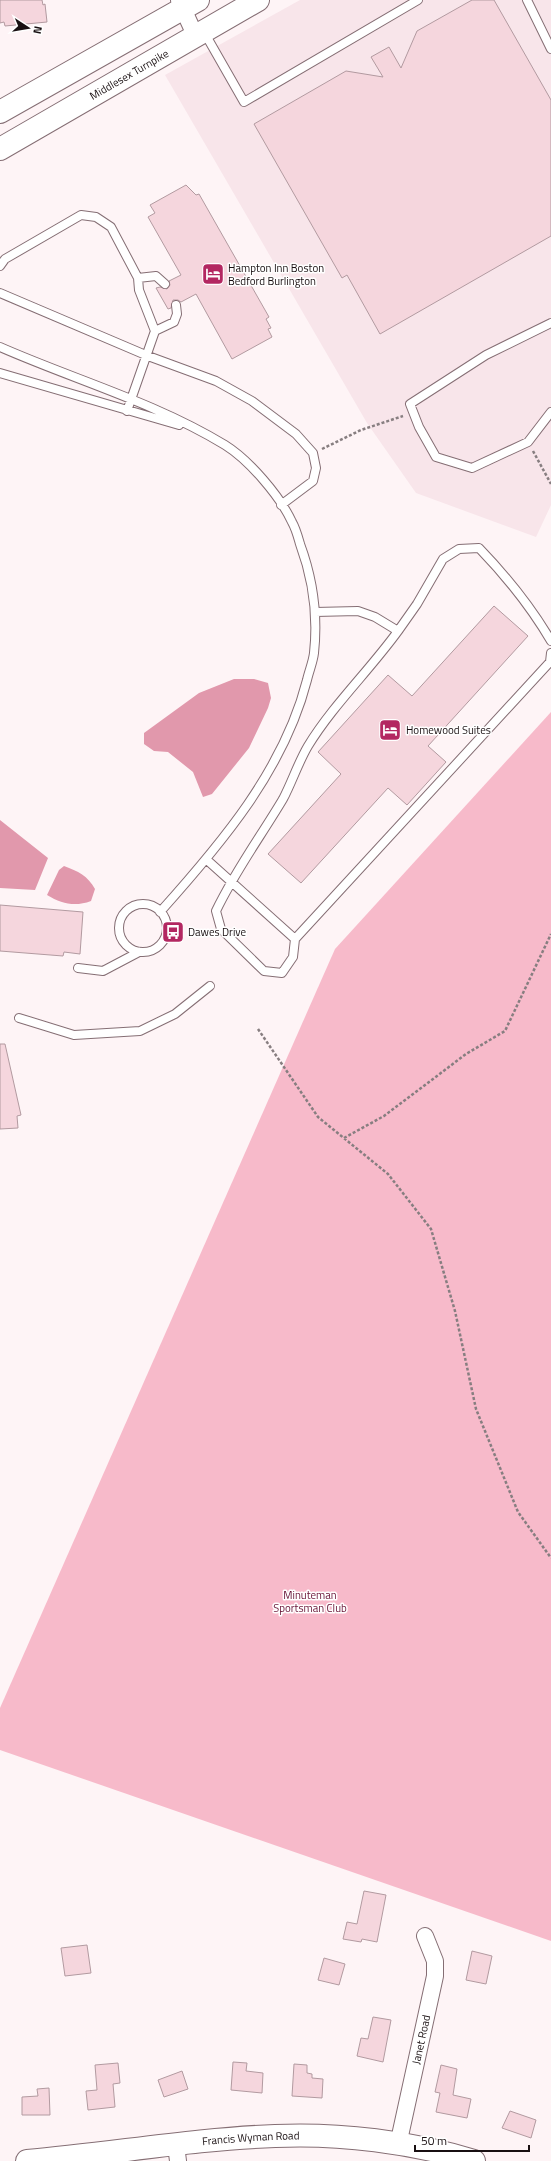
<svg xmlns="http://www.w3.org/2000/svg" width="551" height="2161" font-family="'Titillium Web',sans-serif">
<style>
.built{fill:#f8e5ea}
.green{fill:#f7baca}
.water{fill:#e198ac}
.building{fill:#f5d6dd;stroke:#b29aa0}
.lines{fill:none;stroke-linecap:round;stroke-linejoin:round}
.lane-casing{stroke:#856e74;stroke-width:10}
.street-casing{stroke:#856e74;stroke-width:18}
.secondary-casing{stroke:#856e74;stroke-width:24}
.path{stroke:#877e80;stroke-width:2.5;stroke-dasharray:3 2;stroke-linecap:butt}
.lane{stroke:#fff;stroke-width:8}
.street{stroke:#fff;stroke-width:16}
.secondary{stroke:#fff;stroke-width:22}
.labels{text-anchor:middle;stroke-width:3;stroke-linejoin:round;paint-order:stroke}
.street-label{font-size:11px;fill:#180f11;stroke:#fff}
.poi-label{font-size:11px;fill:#180f11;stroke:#fff;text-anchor:start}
.park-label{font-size:11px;fill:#681336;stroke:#fff}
</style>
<rect width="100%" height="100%" fill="#fef4f6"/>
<path class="built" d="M300,0H551V505L536,537L416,493L367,423L165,75Z"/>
<path class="green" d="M551,712V1941L0,1750V1708L335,949Z"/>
<path class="water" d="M234,679H254L268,683L271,698L268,708L249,748L212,794L203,797L193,772L168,752L154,751L144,744V733L199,693Z
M0,820L48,858L35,890L0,888Z
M64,866C78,871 88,876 95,889L91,901C75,907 62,904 47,895L59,870Z"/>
<path class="building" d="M0,0H42L43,5L45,4L47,22L5,26L4,22L0,23Z
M472,0H494L551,100V236L380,334L347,275L342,278L254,124L346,71L383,77L371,57L389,47L401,68L417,31Z
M186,185L196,195L199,194L269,317L266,319L271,328L268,329L272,337L232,359L196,294L181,302L178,300H173L171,308L168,309L156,288L160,287L167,289L170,285L169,281L181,275L148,217L155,213L150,205Z
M494,606L528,636L428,746L446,762L407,805L388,788L301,883L268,854L341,774L318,752L388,675L412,696Z
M0,905L83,912L80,954L64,952L63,956L0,951Z
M0,1044H5L21,1115L17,1116L18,1128L0,1129Z
M364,1891L386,1895L377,1942L362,1939L361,1942L343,1939L347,1922L357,1924Z
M87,1945L91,1973L65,1976L61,1948Z
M472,1951L492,1956L486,1984L466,1980Z
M324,1958L345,1964L339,1985L318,1980Z
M373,2017L391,2020L383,2062L357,2056L361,2038L368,2039Z
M233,2062L247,2063L246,2071L263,2073L262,2093L231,2090Z
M118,2063L120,2083L113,2084L115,2107L88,2110L86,2091L97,2090L95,2065Z
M294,2064L307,2065V2073L312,2074V2078L323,2079L322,2098L292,2096Z
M441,2065L457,2069L453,2095L471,2099L467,2118L436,2112L440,2093L435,2092Z
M182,2071L188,2089L164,2097L158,2080Z
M49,2088L50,2115H22V2097L38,2096L37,2089Z
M510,2111L536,2120L531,2138L502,2128Z"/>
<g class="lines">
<g class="lane-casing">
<path id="lane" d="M527,0L551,49
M204,32L244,102L418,0
M0,266L5,259L81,215L96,217L111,227L138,278L139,290L155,331L127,411
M138,278L156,276L165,284
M0,293L148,356L216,381L252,401L296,434L313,453L316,468L313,481L281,505
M551,323L486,355L410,404L419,427L436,457L472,468L528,442L551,412
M155,331L174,322L177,314L176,305
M0,347C75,380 154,402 225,445C249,460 280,496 292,522C296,529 298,537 300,544C313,579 318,616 314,653C313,662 309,671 307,680C284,770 221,844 160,912
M0,373L179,425
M398,631L417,604L443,559L459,549L479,548C506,576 531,607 551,641
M207,860L295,939L293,957L282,973L264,971L221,929L216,911C235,871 261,836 283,799C292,782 298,763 308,746C333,705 369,671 398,631L375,617L358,611L315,612
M119 928a24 24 0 1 1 48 0a24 24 0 1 1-48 0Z
M295,939L550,662L551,653
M78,968L103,971L139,952
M19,1018L74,1035L140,1031L175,1014L210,986"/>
</g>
<g class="street-casing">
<g id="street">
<path d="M179,0L195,35"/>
<path d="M176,2145L178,2161"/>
<path id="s1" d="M398,2145L435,1976V1961L425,1936"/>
</g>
</g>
<g class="secondary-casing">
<g id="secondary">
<path d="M0,112L198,0"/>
<path id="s2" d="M0,149L258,0"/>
<path id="s3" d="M27,2161C110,2154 192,2139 275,2136C340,2133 411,2142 474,2161"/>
</g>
</g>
<path class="path" d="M322,449L361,430L403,416
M533,451L551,484
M258,1029L318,1117L388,1174L431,1229L455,1311L476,1409L518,1512L551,1558
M344,1138L384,1116L466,1054L505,1031L551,934"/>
<use href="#lane" class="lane"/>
<use href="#street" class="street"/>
<use href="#secondary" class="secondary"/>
</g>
<defs>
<g id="hotel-square" transform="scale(1.15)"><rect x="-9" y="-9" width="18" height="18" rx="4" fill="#b32761" stroke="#fff"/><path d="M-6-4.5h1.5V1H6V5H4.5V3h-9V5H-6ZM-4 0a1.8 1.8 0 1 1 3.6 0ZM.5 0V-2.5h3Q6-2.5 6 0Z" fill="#fff"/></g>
<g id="bus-square" transform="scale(1.15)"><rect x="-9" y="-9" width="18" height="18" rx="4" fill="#b32761" stroke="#fff"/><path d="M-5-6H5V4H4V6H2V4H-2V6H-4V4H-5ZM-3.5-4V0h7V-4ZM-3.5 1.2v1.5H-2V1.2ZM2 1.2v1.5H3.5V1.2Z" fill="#fff"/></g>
</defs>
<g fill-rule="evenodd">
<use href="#hotel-square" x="213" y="274"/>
<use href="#hotel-square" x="390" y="730"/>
<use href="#bus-square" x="173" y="932"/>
</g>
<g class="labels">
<g class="street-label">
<text dy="4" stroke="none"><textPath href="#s2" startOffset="149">Middlesex Turnpike</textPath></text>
<text dy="4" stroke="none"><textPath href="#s1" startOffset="108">Janet Road</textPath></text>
<text dy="4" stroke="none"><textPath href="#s3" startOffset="225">Francis Wyman Road</textPath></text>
</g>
<g class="poi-label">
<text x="228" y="272">Hampton Inn Boston<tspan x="228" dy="13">Bedford Burlington</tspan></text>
<text x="406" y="734">Homewood Suites</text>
<text x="188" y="936">Dawes Drive</text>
</g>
<g class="park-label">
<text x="310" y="1599">Minuteman<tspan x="310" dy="13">Sportsman Club</tspan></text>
</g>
</g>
<g transform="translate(28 28) rotate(102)" stroke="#ffffff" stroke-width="3" paint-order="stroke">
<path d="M0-3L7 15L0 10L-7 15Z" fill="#180f11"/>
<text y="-6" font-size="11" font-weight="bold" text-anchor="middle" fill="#180f11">N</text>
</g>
<path d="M415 2145v6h114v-6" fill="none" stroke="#180f11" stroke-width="2"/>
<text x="421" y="2145" font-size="12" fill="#180f11" stroke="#ffffff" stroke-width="3" paint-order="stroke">50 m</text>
</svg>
